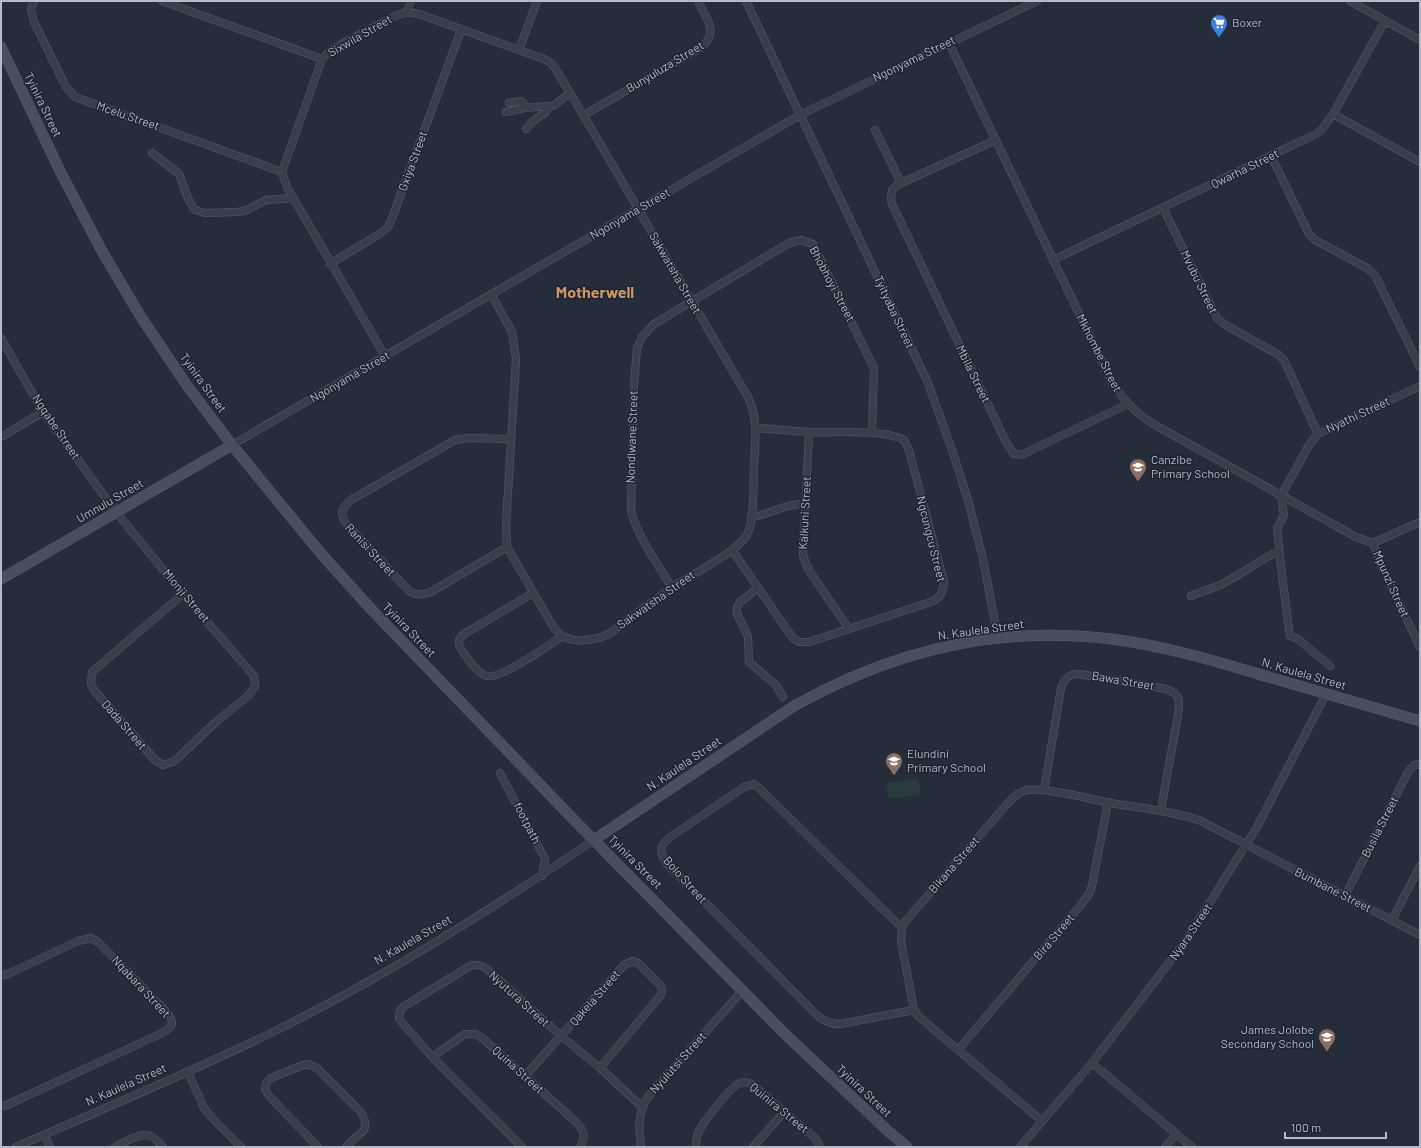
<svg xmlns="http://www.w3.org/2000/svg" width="1421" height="1148" font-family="Barlow,sans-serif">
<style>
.green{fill:#283a3c}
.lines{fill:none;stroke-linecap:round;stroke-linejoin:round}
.street-casing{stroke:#565d69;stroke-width:8}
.secondary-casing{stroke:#565d69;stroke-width:11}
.street{stroke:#383f4b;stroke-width:7}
.secondary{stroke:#474f5d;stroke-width:10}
.labels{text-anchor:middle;stroke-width:3;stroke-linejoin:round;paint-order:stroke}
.poi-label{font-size:12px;fill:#b4bac6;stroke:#1d2430;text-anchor:start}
.street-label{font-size:12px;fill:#b4bac6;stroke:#1d2430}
.district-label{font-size:16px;font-weight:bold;fill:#cc9769;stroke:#1d2430}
</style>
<rect width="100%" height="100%" fill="#252d3a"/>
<path class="green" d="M918,779L921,795L889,798L886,783Z"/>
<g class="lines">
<g class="street-casing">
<path id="street" d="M34,1L31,9L34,22L66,87L75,97L282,172
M162,1L322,59
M746,1L928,383L952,450L968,500L983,559L998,638
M1350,1L1420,40
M407,12L411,1
M949,43L1111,380C1122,399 1136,414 1155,425L1356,537L1373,543L1420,522
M519,50L537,1
M509,103L521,101L523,102L524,108
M506,112L524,108L548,106
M1333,114L1420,162
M584,115L700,48C720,33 707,20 698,1
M526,129L532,122L546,112L547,108L548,106H553L570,93
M875,130L901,183
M996,140L899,184L892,190L891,199L892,204L1006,442L1014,454L1021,455L1128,404
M152,153L179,174L189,201L195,210L205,213L238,212L247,210L266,200L293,198
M1271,156L1309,234L1315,240L1367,268L1375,275L1420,367
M1163,208L1217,318L1224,324L1279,355L1284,360L1318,434
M1053,260L1316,134L1322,129L1333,114L1385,21
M330,264L381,233L388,227L391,221L461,30
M1,338L43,412L116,512L183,594L254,676L255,686L249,695L216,722L180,756L173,762L163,765L155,760L94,690L91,684L92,672L183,594
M385,356L287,187L282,172L322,59L330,51L347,41L395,16L407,12L419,14L544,59L551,63L555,68C621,177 683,288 748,397C759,420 755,441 754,465C753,483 755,520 747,535C738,551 690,576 673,587C651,602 630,618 609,634C595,640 578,643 564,637C560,635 557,631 554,628L507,547L506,526L516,359L512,332L491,294
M809,432L803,555L806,564L810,572L849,629
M1,437L43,412
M232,445L800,115L1037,1
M751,517L758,516L788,506L805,503
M1373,543L1381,565L1420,647
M507,547L431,592C422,595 415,596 408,590L345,522C339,513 343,507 351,500L455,440L468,438L511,439
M732,550L792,637L799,642H809L934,601C941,596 943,591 944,582L909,450L904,440C885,429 833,433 809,432C791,431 774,429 756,428
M672,588C658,564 638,538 631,511L634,385L637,348L642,337L654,324L789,243L801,240L813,244L874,368L872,433
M758,588L740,602L737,607V613L748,637L749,662L777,686L783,697
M533,593L464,634C456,640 458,645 463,652C469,660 476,673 487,676C500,680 549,645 562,636
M1191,596C1202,591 1215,588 1226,582C1244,572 1260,560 1279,551
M1330,666L1298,639L1290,636L1282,575L1277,529L1284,515L1281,496L1309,445L1318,434L1420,386
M500,773L545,859L542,876
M1044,790L1061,688C1064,679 1069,674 1079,674L1166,689C1181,694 1180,701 1178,715L1161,810
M1345,896L1408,772L1414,765L1420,764
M1392,920L1420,866
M902,928L761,790L754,784L744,787L670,837C658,847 659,853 668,865L819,1017C826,1022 831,1024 840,1024L914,1010
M1,975L8,974L78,941L91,938L98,942L163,1008C174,1020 177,1026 160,1034L7,1105L1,1106
M958,1050L1080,906L1089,894L1092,886L1108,802
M432,1057L465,1034H475L481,1037L575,1121C583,1129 587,1136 580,1147
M1092,1063L1192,1147
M188,1072L204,1108L212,1118L241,1147
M525,1076L624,965L633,961L638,963L660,985L662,990L661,995L600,1068
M1042,1121L918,1016L914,1010L901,941L902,928L905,922L1007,804C1013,798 1018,792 1027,790C1045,787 1086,798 1105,802C1137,808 1168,810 1199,820L1420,935
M44,1135L50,1147
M16,1147C101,1110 186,1074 269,1034C383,978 489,911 594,840
M115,1147C125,1142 142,1130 154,1138C157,1140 160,1144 163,1147
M318,1147L270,1097L265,1090L266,1083L271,1078L303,1065L308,1064L317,1068L361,1112L365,1121V1127L364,1130L346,1147
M522,1147L432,1057L399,1019L400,1011L403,1007L470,966C478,964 482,965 488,970L561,1036L600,1068L642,1107
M641,1147C639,1128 637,1116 647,1098L743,990
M696,1147C695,1139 699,1130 703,1124C709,1116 730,1088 738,1084C744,1081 748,1082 753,1085L815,1138L820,1147
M753,1147L784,1112
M1020,1147L1092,1063L1185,942L1257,827L1326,694
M1165,1147L1176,1134"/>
</g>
<g class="secondary-casing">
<path id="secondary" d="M1,47L61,173L103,253L141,317L188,387L232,445L323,556L372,610L578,824L785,1034L888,1131L907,1147
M1,579L232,445
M594,840L794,706C892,651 999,625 1111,639C1168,646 1224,664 1279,680C1326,694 1373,707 1420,721"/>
</g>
<use href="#street" class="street"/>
<use href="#secondary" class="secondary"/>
</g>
<defs>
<g id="supermarket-pin" transform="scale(0.9)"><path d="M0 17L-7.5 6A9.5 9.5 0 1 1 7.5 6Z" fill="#3f7fe0" stroke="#1d2430"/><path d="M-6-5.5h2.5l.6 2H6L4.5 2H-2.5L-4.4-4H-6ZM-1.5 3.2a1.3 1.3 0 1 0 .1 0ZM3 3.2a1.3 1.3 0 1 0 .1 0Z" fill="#fff"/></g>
<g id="school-pin" transform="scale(0.9)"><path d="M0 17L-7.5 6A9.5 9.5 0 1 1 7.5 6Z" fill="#8d6e63" stroke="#1d2430"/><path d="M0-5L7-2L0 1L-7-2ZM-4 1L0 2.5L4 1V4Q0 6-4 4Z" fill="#fff"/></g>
</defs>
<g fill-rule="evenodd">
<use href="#supermarket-pin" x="1219" y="23"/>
<use href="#school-pin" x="1138" y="467"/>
<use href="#school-pin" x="894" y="761"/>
<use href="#school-pin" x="1327" y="1037"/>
</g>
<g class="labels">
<g class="poi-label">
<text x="1232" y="27">Boxer</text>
<text x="1151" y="464">Canzibe<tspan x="1151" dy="14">Primary School</tspan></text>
<text x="907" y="758">Elundini<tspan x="907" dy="14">Primary School</tspan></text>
<text x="1314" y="1034" text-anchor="end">James Jolobe<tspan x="1314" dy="14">Secondary School</tspan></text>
</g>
<g class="street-label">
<text transform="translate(360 36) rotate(-30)" y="4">Sixwila Street</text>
<text transform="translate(914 59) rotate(-26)" y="4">Ngonyama Street</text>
<text transform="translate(665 67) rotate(-31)" y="4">Bunyuluza Street</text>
<text transform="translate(43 105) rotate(64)" y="4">Tyinira Street</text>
<text transform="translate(128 116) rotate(19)" y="4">Mcelu Street</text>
<text transform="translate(413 161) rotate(-70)" y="4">Gxiya Street</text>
<text transform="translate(1245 169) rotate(-26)" y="4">Qwarha Street</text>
<text transform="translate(630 214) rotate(-30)" y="4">Ngonyama Street</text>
<text transform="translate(675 273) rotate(60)" y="4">Sakwatsha Street</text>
<text transform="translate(1199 282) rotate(64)" y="4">Mvubu Street</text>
<text transform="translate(832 284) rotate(62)" y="4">Bhobhoyi Street</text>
<text transform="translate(894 312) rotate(65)" y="4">Tyityaba Street</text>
<text transform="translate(1099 353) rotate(63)" y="4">Mkhombe Street</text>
<text transform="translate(973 374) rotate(64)" y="4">Mbila Street</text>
<text transform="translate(350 377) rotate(-30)" y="4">Ngonyama Street</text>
<text transform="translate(203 383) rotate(54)" y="4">Tyinira Street</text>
<text transform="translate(1358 415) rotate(-25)" y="4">Nyathi Street</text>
<text transform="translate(56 427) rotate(56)" y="4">Ngqabe Street</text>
<text transform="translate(632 437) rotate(-88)" y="4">Nondlwane Street</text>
<text transform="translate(110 501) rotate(-30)" y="4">Umnulu Street</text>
<text transform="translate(805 513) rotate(-87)" y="4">Kalkuni Street</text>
<text transform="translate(931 539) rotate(76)" y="4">Ngcungcu Street</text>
<text transform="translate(370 550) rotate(47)" y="4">Ranisi Street</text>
<text transform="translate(1391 584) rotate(66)" y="4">Mpunzi Street</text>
<text transform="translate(186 596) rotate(50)" y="4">Mlonji Street</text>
<text transform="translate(656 600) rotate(-35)" y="4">Sakwatsha Street</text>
<text transform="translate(409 630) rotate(46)" y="4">Tyinira Street</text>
<text transform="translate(981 630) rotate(-8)" y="4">N. Kaulela Street</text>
<text transform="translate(1304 674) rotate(16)" y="4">N. Kaulela Street</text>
<text transform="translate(1123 681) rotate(10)" y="4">Bawa Street</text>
<text transform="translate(124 725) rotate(49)" y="4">Dada Street</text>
<text transform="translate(684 764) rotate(-34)" y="4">N. Kaulela Street</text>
<text transform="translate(527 823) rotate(63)" y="4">footpath</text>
<text transform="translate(1380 827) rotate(-63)" y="4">Busila Street</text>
<text transform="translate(635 862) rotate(45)" y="4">Tyinira Street</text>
<text transform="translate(954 865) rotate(-49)" y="4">Bikana Street</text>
<text transform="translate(685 880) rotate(48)" y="4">Bolo Street</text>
<text transform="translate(1333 890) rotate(27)" y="4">Bumbane Street</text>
<text transform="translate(1191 932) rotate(-56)" y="4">Nyara Street</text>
<text transform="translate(1054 937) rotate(-50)" y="4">Bira Street</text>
<text transform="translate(413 940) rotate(-30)" y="4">N. Kaulela Street</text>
<text transform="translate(141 987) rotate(47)" y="4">Nqabara Street</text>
<text transform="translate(595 998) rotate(-49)" y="4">Qakela Street</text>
<text transform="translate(519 999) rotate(42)" y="4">Nyutura Street</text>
<text transform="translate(678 1063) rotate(-48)" y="4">Nyulutsi Street</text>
<text transform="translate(518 1070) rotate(42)" y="4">Quina Street</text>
<text transform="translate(126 1085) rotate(-24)" y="4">N. Kaulela Street</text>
<text transform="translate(864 1091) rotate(43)" y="4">Tyinira Street</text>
<text transform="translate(779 1108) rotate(39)" y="4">Quinira Street</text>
</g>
<g class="district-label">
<text x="595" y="298">Motherwell</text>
</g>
</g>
<rect width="1421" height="1148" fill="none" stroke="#b4bac6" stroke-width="4"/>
<path d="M1285 1132v6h101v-6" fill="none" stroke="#b4bac6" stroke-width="2"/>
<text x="1291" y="1132" font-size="12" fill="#b4bac6" stroke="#1d2430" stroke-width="3" paint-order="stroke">100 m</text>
</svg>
